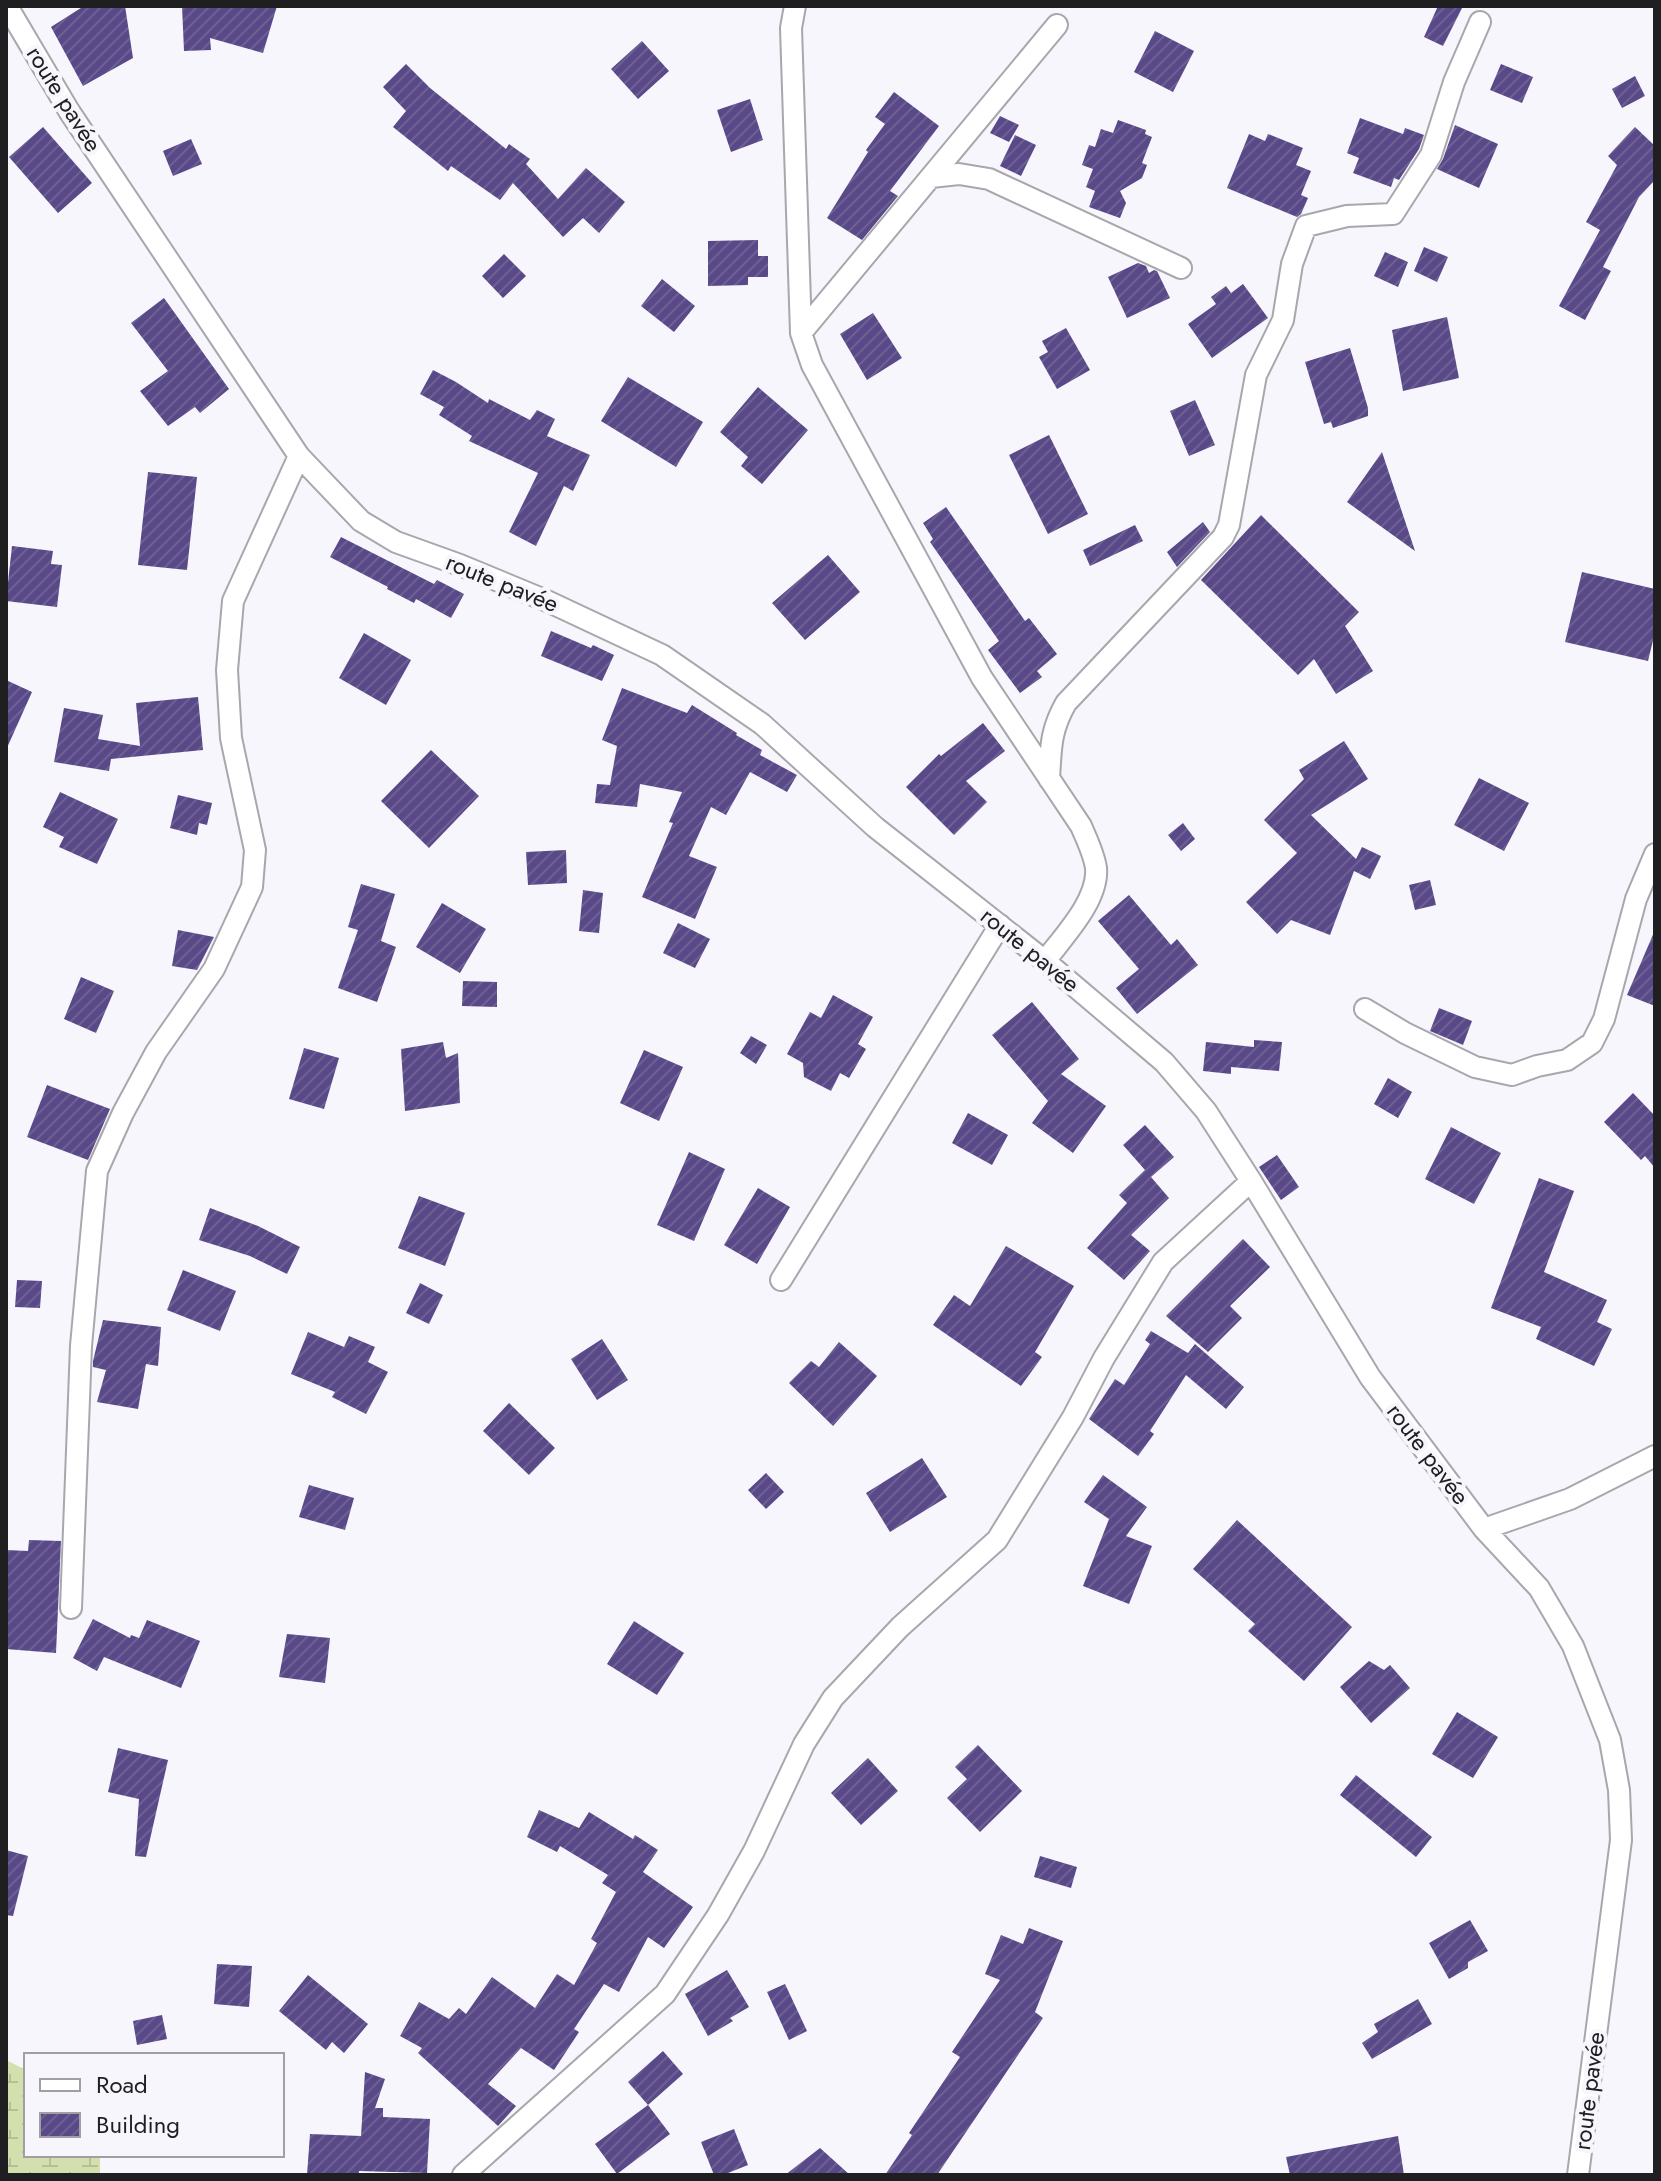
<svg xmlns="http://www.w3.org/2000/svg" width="1661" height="2181" font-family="Jost,sans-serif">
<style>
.wetland{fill:url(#wetland-marsh)}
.building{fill:url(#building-hatch)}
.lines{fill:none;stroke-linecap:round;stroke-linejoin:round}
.minor-casing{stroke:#a7a7ad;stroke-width:24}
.minor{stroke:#fff;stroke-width:20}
.labels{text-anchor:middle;stroke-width:8;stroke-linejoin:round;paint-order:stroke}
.street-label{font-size:24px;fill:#1f1e21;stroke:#f6f6fc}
</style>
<defs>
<pattern id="wetland-marsh" width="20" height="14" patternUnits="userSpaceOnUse" patternTransform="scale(2)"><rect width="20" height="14" fill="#d3e0ae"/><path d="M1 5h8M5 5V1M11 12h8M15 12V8" fill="none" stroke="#b5c095"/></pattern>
<pattern id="building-hatch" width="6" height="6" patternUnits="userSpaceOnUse" patternTransform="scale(2)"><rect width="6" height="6" fill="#594988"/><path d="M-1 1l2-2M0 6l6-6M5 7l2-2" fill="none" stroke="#6d6092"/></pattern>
</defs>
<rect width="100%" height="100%" fill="#f6f6fc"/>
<path class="wetland" d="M6,2060L26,2070V2155H100V2175H6Z"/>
<path class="building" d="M84,6H125L133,58L83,86L51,27Z
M182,6H277L263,53L210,38L211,50L184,51Z
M1438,6H1463L1443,46L1424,37Z
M1155,31L1194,51L1173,92L1134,72Z
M642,41L669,71L638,99L611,69Z
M406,64L430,88L506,149L509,144L530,159L526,164L558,199L586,168L625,202L599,233L583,218L563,237L513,183L500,200L451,166L448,171L393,127L406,111L383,87Z
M1501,64L1533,77L1522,103L1490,90Z
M1635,76L1645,96L1622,108L1612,89Z
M894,92L939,126L890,191L898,196L862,240L827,218L868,152L866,150L885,124L875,117Z
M750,99L763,140L731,152L717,110Z
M1000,116L1019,125L1009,142L990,133Z
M1360,118L1403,134L1405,128L1424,135L1419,149L1399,180L1394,178L1391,187L1353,173L1359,158L1347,153Z
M1118,120L1146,130L1145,134L1152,137L1142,163L1147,165L1142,178L1120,191L1126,203L1120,218L1089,207L1095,191L1086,187L1093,169L1082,165L1089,145L1095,147L1101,129L1113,133Z
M1455,125L1498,144L1479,188L1437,169L1443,159Z
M43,127L92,183L58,213L9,157Z
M1635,127L1655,146V180L1639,197L1603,267L1611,271L1585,320L1559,306L1600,230L1586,222L1617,165L1608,156Z
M1249,134L1265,141L1268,134L1303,148L1296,165L1311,171L1301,195L1308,198L1301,214L1297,217L1227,188Z
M1015,135L1036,145L1021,176L1000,166Z
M191,139L202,164L173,176L163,151Z
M758,240V256H768V277H748V285L708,286V241Z
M1424,247L1448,257L1437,282L1414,271Z
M1385,252L1408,262L1398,287L1374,276Z
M504,254L526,276L503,298L482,276Z
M1138,263L1146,266L1149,273L1154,270L1157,271L1170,298L1127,318L1108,277Z
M662,279L695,306L674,332L641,306Z
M1243,284L1268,318L1212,358L1188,324L1216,304L1211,297L1226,286L1231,293Z
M164,298L229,389L200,413L195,407L168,426L140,391L168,371L131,323Z
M873,313L902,358L867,380L840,334Z
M1447,317L1459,378L1403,391L1392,330Z
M1066,328L1090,370L1057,389L1039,357L1048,352L1042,341Z
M1350,348L1368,408V416L1333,428L1331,422L1324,424L1305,362Z
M433,370L456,382L488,403L489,399L530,420L537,410L555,419L547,436L590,455L573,491L564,486L536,546L509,532L538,473L469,441L472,436L439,415L444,407L420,394Z
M628,377L703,422L676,467L601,421Z
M758,387L808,430L762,484L741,466L748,457L720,432Z
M1195,400L1215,445L1189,456L1170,411Z
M1049,435L1088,514L1048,534L1009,455Z
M1382,452L1415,551L1347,502Z
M148,472L197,477L187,570L138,565Z
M946,507L1025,621L1029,618L1057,654L1037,671L1042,677L1020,693L988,650L999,641L930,542L933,539L923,523Z
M1261,515L1359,612L1345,626L1373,671L1336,694L1314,659L1298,675L1201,580Z
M1203,522L1210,532L1177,567L1167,552Z
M1135,525L1143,541L1090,566L1083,550Z
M341,537L434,584L437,580L464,594L451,618L416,599L414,603L387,589L388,587L330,557Z
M12,546L53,551L51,564L62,565L57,607L6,601Z
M828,555L860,592L805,640L772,603Z
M1582,572L1655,589V632L1648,661L1565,642Z
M551,631L591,648L593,645L614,655L602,681L541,656Z
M364,633L411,660L386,705L339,678Z
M6,680L32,692L6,750Z
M622,688L687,713L692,705L737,733L736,735L762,750L760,755L797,775L787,792L750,772L726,815L711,807L689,856L717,867L695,919L642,897L673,823L669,822L682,792L640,784L637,807L595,803L597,784L610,785L617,746L602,740Z
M198,697L203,750L111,759L109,771L54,762L64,708L103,715L98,739L140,746L136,703Z
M983,723L1005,751L966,781L987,802L954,835L906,787L939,754L941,756Z
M1344,741L1368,779L1311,815L1356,859L1362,847L1381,856L1370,879L1354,871L1330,935L1291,920L1277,934L1246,902L1297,853L1264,820L1304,779L1299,770Z
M431,750L479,796L429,848L381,801Z
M1479,778L1529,803L1504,851L1454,825Z
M60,792L118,819L97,864L59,847L64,837L43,827Z
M178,795L212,803L207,825L199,823L197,835L170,828Z
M1183,823L1195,839L1181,851L1168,835Z
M566,850L567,883L528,885L526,852Z
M1430,880L1436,905L1415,910L1409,885Z
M361,884L395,894L381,941L396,947L377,1002L338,988L358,930L348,927Z
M583,890L603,893L599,933L579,931Z
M1129,895L1171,945L1177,939L1198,965L1137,1014L1116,988L1139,969L1098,921Z
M442,903L486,929L460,973L416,947Z
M678,923L710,939L695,968L663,953Z
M178,930L214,937L197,970L172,966Z
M1655,930V1006L1627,995Z
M81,977L114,991L96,1033L64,1019Z
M463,981L497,982V1007L462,1006Z
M833,995L873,1017L858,1044L866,1049L849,1078L840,1073L831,1091L804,1077L803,1063L787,1054L810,1012L821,1018Z
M1032,1002L1079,1059L1061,1074L1106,1106L1073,1153L1032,1123L1048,1101L992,1035Z
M1439,1008L1472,1021L1463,1045L1430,1031Z
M751,1036L767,1045L756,1064L740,1053Z
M1254,1040L1282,1042L1279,1071L1231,1067V1074L1203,1071L1206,1042L1254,1047Z
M443,1042L446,1058L458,1053L460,1103L405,1111L401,1049Z
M304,1048L339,1058L324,1109L289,1099Z
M644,1050L683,1067L659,1121L620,1103Z
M1388,1078L1412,1092L1398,1118L1374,1104Z
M47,1085L110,1109L88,1160L27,1137Z
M1633,1093L1655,1116V1168L1645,1156L1641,1160L1604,1122Z
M968,1113L1008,1135L992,1165L952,1143Z
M1145,1125L1174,1157L1151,1177L1169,1198L1131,1235L1150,1251L1124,1280L1087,1248L1127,1203L1119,1195L1145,1170L1123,1145Z
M1451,1127L1501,1153L1474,1204L1425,1179Z
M689,1152L725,1169L694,1241L657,1225Z
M1277,1155L1299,1187L1281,1200L1259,1167Z
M1539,1178L1574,1191L1544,1272L1607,1300L1597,1322L1612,1329L1594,1366L1536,1339L1541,1327L1491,1308Z
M758,1188L790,1207L757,1264L724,1245Z
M419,1196L465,1213L445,1266L398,1248Z
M210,1208L258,1226L300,1247L287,1274L250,1256L199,1240Z
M1243,1239L1270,1267L1230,1306L1242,1318L1208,1352L1166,1316Z
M1006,1246L1074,1286L1035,1352L1042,1357L1021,1386L933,1325L954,1295L970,1306Z
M183,1270L236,1291L220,1331L167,1310Z
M17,1280L42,1281L40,1308L15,1307Z
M420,1283L443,1295L429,1324L406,1313Z
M103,1320L161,1327L158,1366L146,1364L138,1409L97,1402L106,1370L93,1367V1361Z
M1151,1331L1188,1353L1195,1344L1244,1387L1226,1409L1186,1375L1150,1431L1154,1434L1138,1456L1089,1419L1115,1379L1124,1385L1150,1344L1145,1340Z
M308,1332L344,1347L349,1336L375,1347L368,1362L388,1372L366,1414L332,1397L335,1392L291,1374Z
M602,1339L628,1380L597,1400L571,1359Z
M839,1342L877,1376L833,1426L789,1383L811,1361L819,1367Z
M509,1403L555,1448L529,1475L483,1431Z
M922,1458L947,1497L890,1532L866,1493Z
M766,1473L784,1492L766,1509L748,1490Z
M1103,1475L1147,1507L1126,1536L1152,1546L1129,1604L1083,1586L1109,1519L1084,1502Z
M309,1485L354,1498L345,1530L299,1517Z
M1237,1520L1352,1627L1304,1681L1248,1631L1255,1624L1193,1569Z
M29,1540L61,1541L56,1653L6,1649V1550L28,1551Z
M93,1619L130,1638L131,1635L139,1638L147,1620L200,1641L181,1688L104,1657L97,1671L73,1658Z
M634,1621L684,1653L657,1695L607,1664Z
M287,1634L330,1638L325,1683L279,1677Z
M1369,1661L1384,1670L1390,1665L1410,1688L1371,1723L1340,1687Z
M1457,1712L1498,1737L1473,1778L1432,1754Z
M978,1745L1022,1791L980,1832L947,1798L967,1779L955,1767Z
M118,1748L168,1760L146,1857L135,1856L139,1799L108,1792Z
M868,1758L898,1791L861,1825L831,1793Z
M1356,1775L1432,1837L1416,1857L1340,1795Z
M539,1810L579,1828L589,1812L633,1839L635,1835L658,1850L643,1872L693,1907L664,1948L648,1937L619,1992L604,1984L574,2029L579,2032L554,2070L521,2048L488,2084L516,2106L498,2126L418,2053L422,2048L400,2036L419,2002L449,2019L459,2008L466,2014L492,1977L535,2008L557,1974L574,1985L597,1943L591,1939L616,1892L602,1883L608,1875L560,1846L557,1852L527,1837Z
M6,1850L28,1856L13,1916L6,1915Z
M1040,1856L1077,1867L1071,1888L1034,1877Z
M1470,1920L1488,1951L1468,1962V1968L1449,1979L1429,1943Z
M1029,1928L1063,1941L1035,2012L1043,2018L937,2175H885L912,2135L909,2133L960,2057L952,2052L1000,1980L985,1974L1001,1935L1023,1944Z
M217,1964L252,1966L249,2007L214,2004Z
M727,1970L749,2007L730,2018L733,2021L708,2036L685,1994Z
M308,1975L368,2024L344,2053L332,2042L326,2050L279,2011Z
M785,1984L807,2031L789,2040L767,1992Z
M1418,1999L1432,2024L1372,2059L1362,2043L1378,2032L1374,2024Z
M162,2015L167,2039L137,2045L133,2021Z
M663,2051L683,2074L648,2105L628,2082Z
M365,2072L385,2079L375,2108H383V2117L430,2119L427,2173L359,2171V2175H307L310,2134L361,2136Z
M648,2105L670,2134L617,2174L595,2144Z
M734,2129L748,2165L723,2175H714L701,2142Z
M1398,2136L1404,2175H1290L1286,2157Z
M820,2148L850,2175H785Z"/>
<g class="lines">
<g class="minor-casing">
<path id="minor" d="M7,6L69,111L299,456L361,521L396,542L460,565L547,601L662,655L762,724L875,827L1045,961L1164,1062L1206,1111L1251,1181L1370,1377L1484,1529L1539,1588L1573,1646L1610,1740L1619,1790L1621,1840L1578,2175
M795,6L791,28L801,333L812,365L982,678L1081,826C1087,840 1094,854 1096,868C1099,900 1063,937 1045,961
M931,177L959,174L989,179L1181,268
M801,333L1057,25
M1049,779C1051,748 1050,731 1066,703L1223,537L1229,525L1256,375L1283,320L1292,264L1306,226L1347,216L1393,214L1431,155L1454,82L1480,22
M1365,1009L1405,1033L1475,1067L1512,1075L1537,1066L1567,1060L1592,1043L1604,1019L1636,899L1655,854
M781,1280L1000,925
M1484,1529L1570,1499L1655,1456
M71,1608L81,1346L97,1171L123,1113L156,1052L214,969L252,887L255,850L231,738L227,670L233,601L299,456
M463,2175L665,1994L718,1915L754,1851L804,1744L833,1698L900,1627L997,1540L1073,1417L1104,1358L1163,1262L1251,1181"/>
</g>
<use href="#minor" class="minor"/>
</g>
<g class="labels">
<g class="street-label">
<text transform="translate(64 99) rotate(58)" y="8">route pavée</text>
<text transform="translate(502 583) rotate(22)" y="8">route pavée</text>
<text transform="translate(1030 950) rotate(39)" y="8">route pavée</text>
<text transform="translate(1428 1454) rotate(53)" y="8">route pavée</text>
<text transform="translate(1589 2091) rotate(-83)" y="8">route pavée</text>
</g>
</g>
<rect width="1661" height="2181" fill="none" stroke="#1f1e21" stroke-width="16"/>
<rect x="24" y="2053" width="260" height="104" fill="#f6f6fc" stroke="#a0a0a4" stroke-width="2"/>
<rect x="40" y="2079" width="40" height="12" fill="#ffffff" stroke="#a0a0a4" stroke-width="2"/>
<text x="96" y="2093" font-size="24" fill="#1f1e21">Road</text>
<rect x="40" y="2113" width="40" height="24" fill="url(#building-hatch)" stroke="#a0a0a4" stroke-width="2"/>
<text x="96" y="2133" font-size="24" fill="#1f1e21">Building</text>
</svg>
